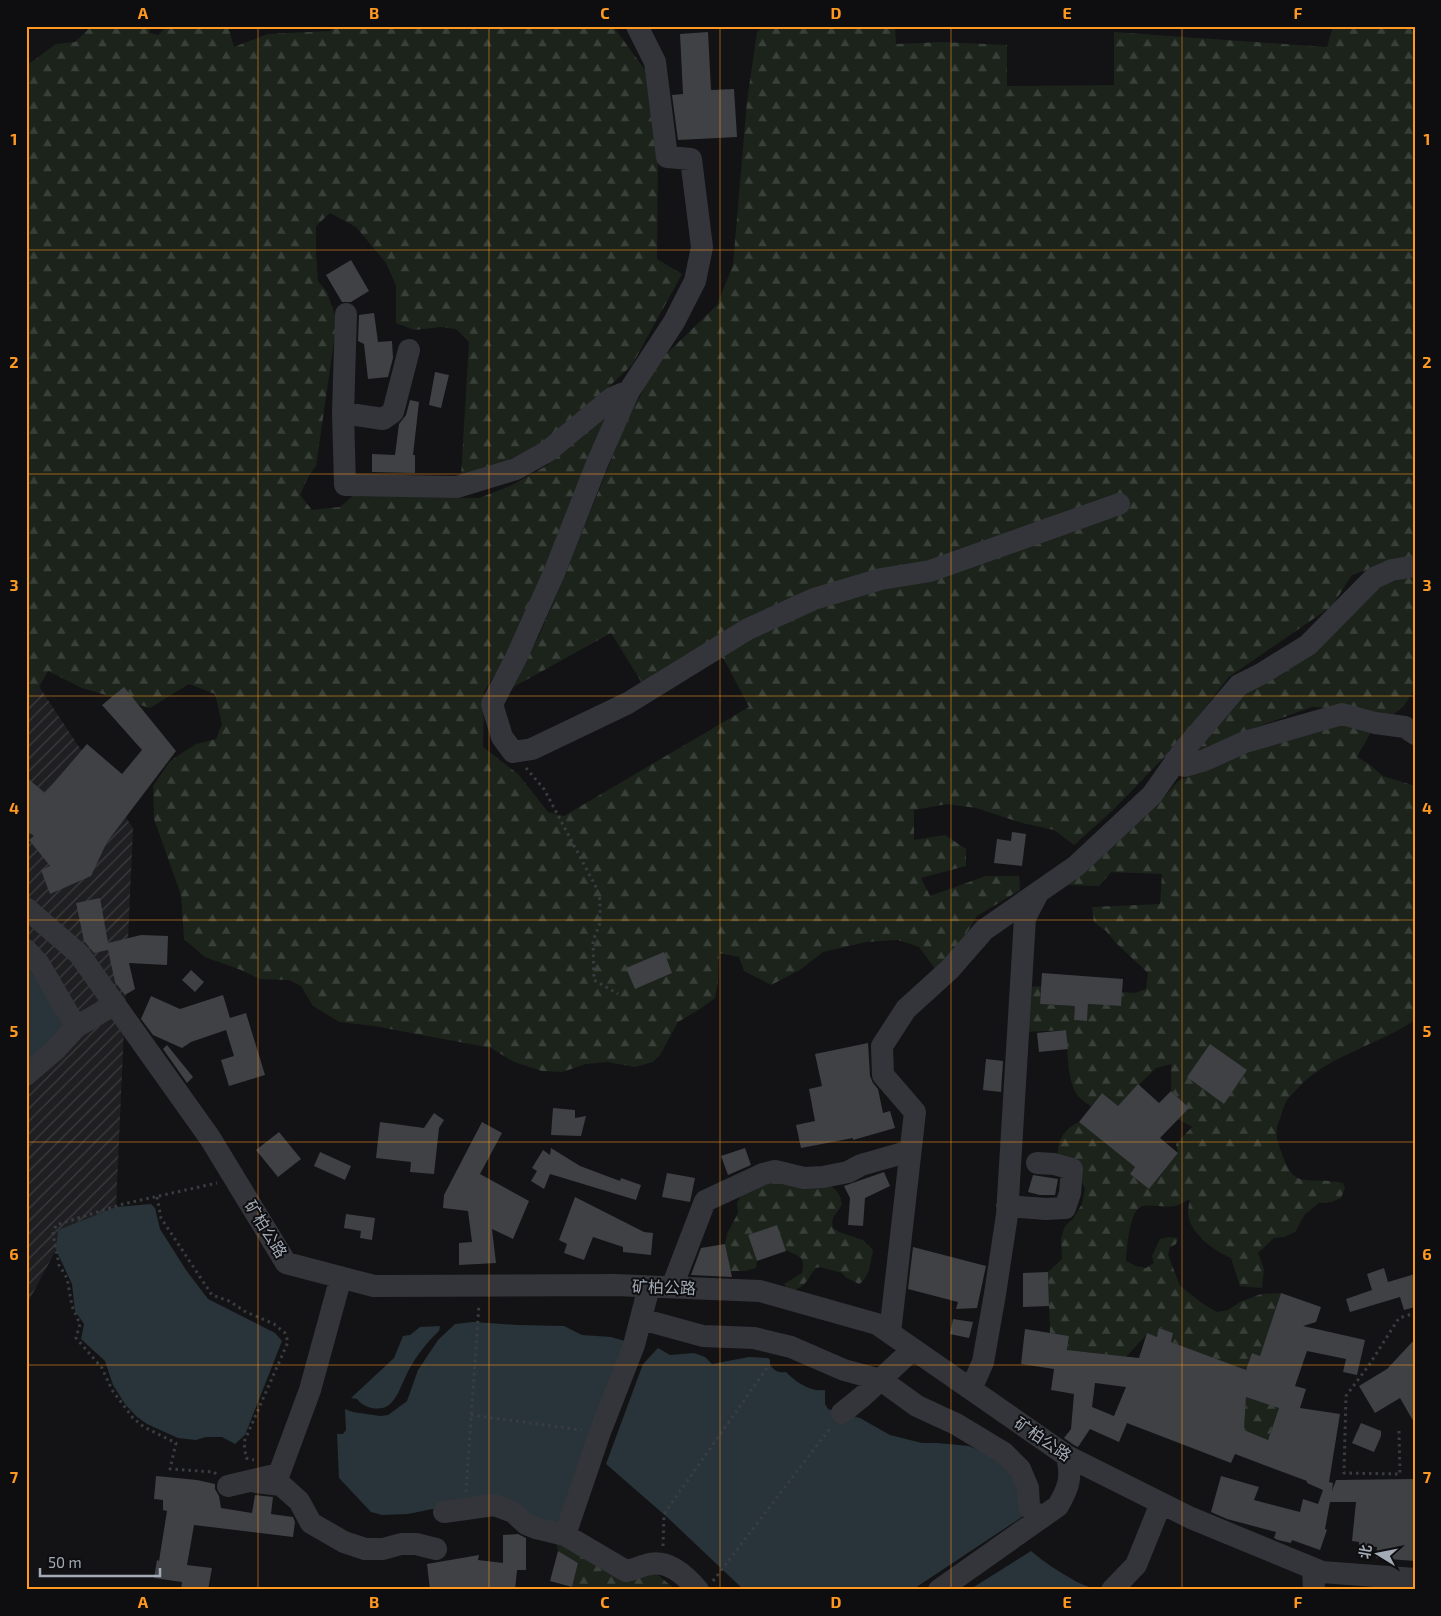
<svg xmlns="http://www.w3.org/2000/svg" width="1441" height="1616" font-family="'Exo 2','Noto Sans SC',sans-serif">
<style>
.industrial{fill:url(#industrial-furrows)}
.forest{fill:url(#forest-firs)}
.water{fill:#28343a}
.building{fill:#3f4145;fill-rule:evenodd}
.lines{fill:none;stroke-linecap:round;stroke-linejoin:round}
.path{stroke:#393d41;stroke-width:3;stroke-dasharray:2.5 4;stroke-linecap:butt}
.minor{stroke:#34353a;stroke-width:22}
.grid{fill:none;stroke:#ff9921;stroke-width:1;stroke-opacity:0.55}
.labels{text-anchor:middle;stroke-width:4;stroke-linejoin:round;paint-order:stroke}
.street-label{font-size:16px;fill:#a3abb7;stroke:#0e0e10}
.neatline{fill:none;stroke:#ff9921;stroke-width:2}
.grid-label{font-size:16px;text-anchor:middle;font-weight:bold;fill:#ff9921}
</style>
<defs>
<pattern id="industrial-furrows" width="10" height="10" patternUnits="userSpaceOnUse" patternTransform="scale(1.25)"><rect width="10" height="10" fill="#1f1f22"/><path d="M-1 1l2-2M0 10L10 0M9 11l2-2" fill="none" stroke="#3c3d40"/></pattern>
<pattern id="forest-firs" width="22" height="20" patternUnits="userSpaceOnUse" patternTransform="scale(1.25)"><rect width="22" height="20" fill="#1b231b"/><path d="M5 1l3.5 6h-7zM16 11l3.5 6h-7z" fill="#39403a"/></pattern>
</defs>
<rect width="100%" height="100%" fill="#131315"/>
<path class="industrial" d="M26,667L133,828L116,1207L58,1230L56,1250L26,1306Z"/>
<path class="forest" d="M92,26H149L150,33L158,35L167,26H228L234,47L268,34L329,31L338,26H613L645,70L658,155L657,259L682,274L632,365L598,397L532,452L461,476L469,342L456,329L441,327L414,330L396,323V285L386,263L356,227L330,213L316,226V252L318,281L327,292L337,321L316,466L308,477L300,495L312,510L340,507L353,496L479,498L510,486L546,466L583,434L610,407L516,638L507,655L484,692L483,747L518,774L548,812L564,816L749,707L726,663L712,644L642,683L611,633L506,691L538,638L563,580L625,425L657,363L717,305L733,265L747,101L757,32L766,26H895L896,44L942,42L1007,45V86L1114,85V32L1327,47L1333,26H1415V556L1402,558L1352,575L1332,606L1229,677L1175,746L1112,811L1074,845L1054,830L1022,823L976,808L947,804L914,810V840L945,835L966,849V866L921,878L930,896L986,876H1019L1020,890L977,916L957,949L936,970L919,947L898,940L866,942L823,952L800,970L771,985L744,971L739,957L719,953L718,982L715,998L700,1009L678,1022L660,1055L653,1062L635,1067L607,1062L586,1064L562,1072L542,1071L514,1062L491,1048L374,1026L339,1022L313,1006L301,986L289,980L260,979L241,970L205,957L184,939L181,895L154,819L153,786L170,761L196,744L216,739L222,724L215,694L189,684L150,708L82,688L48,671L26,710V66L56,44L75,42Z
M1415,577V689L1403,707L1391,716L1348,709L1312,707L1238,734L1218,744L1208,746L1193,759L1189,751L1228,707L1375,588L1401,579Z
M1344,724L1372,730L1357,757L1369,764L1383,776L1415,786V1020C1377,1046 1327,1055 1296,1090C1293,1094 1288,1097 1286,1102C1284,1106 1282,1111 1281,1116C1277,1125 1275,1133 1278,1142C1294,1194 1300,1175 1343,1183L1345,1188L1341,1198L1332,1202L1319,1203L1305,1214L1295,1232L1284,1237L1274,1238L1258,1253L1264,1269L1262,1288L1240,1286L1231,1258C1216,1252 1194,1236 1189,1219C1187,1213 1189,1205 1190,1199C1185,1201 1180,1205 1175,1206C1166,1208 1154,1204 1143,1206C1129,1209 1127,1248 1126,1261L1136,1266L1146,1268L1154,1263L1152,1256L1160,1239L1168,1237L1178,1238L1176,1244L1170,1247L1168,1255L1180,1286L1202,1303L1217,1312L1228,1310L1240,1302L1261,1294L1281,1293L1260,1356L1252,1353L1246,1370L1279,1408L1268,1440L1244,1430L1247,1380L1234,1375L1235,1366L1171,1342L1173,1333L1160,1328L1157,1337L1147,1334L1126,1357L1087,1352L1067,1356L1069,1336L1050,1333L1048,1272L1062,1259L1061,1238L1065,1226L1073,1219L1082,1204L1085,1189L1078,1171L1058,1157C1056,1141 1065,1128 1079,1122L1135,1167L1130,1174L1149,1189L1178,1153L1176,1144L1192,1127L1178,1119L1188,1108L1171,1091V1064L1156,1068L1118,1106L1102,1093L1091,1106C1088,1104 1084,1102 1081,1099C1066,1086 1068,1049 1066,1030L1024,1032L1027,987L1041,986L1040,1004L1075,1006L1074,1020L1087,1021L1088,1004L1121,1006L1122,992L1135,993L1146,989L1148,973L1116,943L1106,931L1094,922L1092,907L1160,904L1162,874L1111,872L1099,886L1062,885L1160,802L1178,781L1247,752Z
M754,1178L827,1184C838,1190 840,1194 842,1205C836,1214 830,1218 833,1228L839,1232L863,1240L873,1250C870,1263 870,1277 859,1284L845,1277L842,1273L820,1267L815,1268C808,1280 802,1292 788,1290L784,1284L802,1273C803,1268 804,1262 801,1258C797,1254 757,1238 748,1235L757,1261L756,1268L745,1271H730L725,1244L727,1234L738,1213L737,1203L742,1193Z
M554,1533L652,1570L676,1590H576L572,1587L578,1563L558,1551Z"/>
<path class="water" d="M26,966L40,985L66,1032L26,1062Z
M151,1204L155,1208L160,1229L186,1270L208,1299L275,1333L282,1341L245,1435L235,1444L222,1437H206L196,1440L178,1438L147,1424L136,1416L125,1404L113,1385L105,1361L81,1339L84,1324L75,1311L72,1284L56,1250L58,1230L116,1207Z
M473,1322L518,1325L564,1326L582,1335L611,1337L632,1343L563,1532L452,1505L408,1514L382,1515L371,1512L339,1478L337,1434H343L346,1430L345,1409L353,1412L380,1416L388,1415L395,1410L407,1401L418,1370L438,1340L455,1324Z
M440,1326L439,1331C426,1343 412,1361 405,1378C400,1388 398,1397 389,1405C380,1412 363,1408 357,1399L351,1398L394,1358L403,1336L410,1335L420,1327Z
M658,1348L670,1355L694,1353L705,1357L712,1364L749,1357L768,1358L770,1360V1365C775,1371 778,1373 786,1372C797,1383 810,1392 825,1390V1404L828,1409L860,1418L890,1435L922,1443H937L969,1446L1000,1459L1027,1499L1025,1515L912,1590H744L668,1518L606,1464L643,1364Z
M1031,1551C1045,1563 1061,1573 1077,1582C1083,1585 1089,1586 1095,1590H969Z"/>
<path class="building" d="M708,32L711,90L734,89L737,137L678,140L672,95L683,94L680,34Z
M351,260L369,291L351,302H342L326,275Z
M374,313L378,342L392,341L393,358L388,377L368,379L364,344L358,341L359,315Z
M435,372L449,375L441,408L429,405Z
M410,400L419,402L413,455H415V473L372,472V454L395,455L399,424L406,415Z
M124,687L176,751L107,842L91,876L50,894L41,870L50,866L29,840L34,836L26,830V777L45,793L87,744L122,774L142,750L102,705Z
M1012,832L1026,834L1022,866L994,863L997,839L1011,841Z
M100,898L108,943L141,935L168,936L167,965L129,963L135,989L125,995L115,982L108,950L94,953L84,941L76,903Z
M664,952L672,973L635,989L626,968Z
M191,970L204,982L195,992L182,980Z
M1042,973L1123,979L1121,1006L1088,1004L1087,1021L1074,1020L1075,1006L1040,1004Z
M223,995L230,1018L246,1013L265,1075L229,1086L221,1060L234,1056L226,1030L191,1042L182,1048L153,1035L141,1019L151,996L180,1009Z
M1066,1030L1068,1049L1039,1052L1037,1033Z
M868,1043L870,1076L873,1083L878,1089L883,1113L890,1111L895,1128L853,1140V1138L801,1148L796,1125L815,1121L809,1089L822,1086L815,1054Z
M1210,1044L1247,1070L1224,1104L1187,1077Z
M167,1045L193,1077L187,1083L163,1049Z
M986,1059L1003,1061L1001,1092L983,1090Z
M1138,1084L1159,1103L1171,1091L1189,1108L1160,1138L1178,1153L1149,1189L1130,1174L1135,1167L1079,1122L1102,1093L1118,1106Z
M553,1108L575,1110V1118L586,1116L581,1136L551,1135Z
M434,1113L444,1120L439,1128L434,1174L410,1172L411,1162L376,1158L380,1122L424,1128Z
M482,1122L502,1133L480,1174L529,1201L513,1239L492,1229L496,1263L459,1265V1243L472,1242L468,1211L443,1208L444,1195Z
M279,1132L301,1159L278,1177L256,1150Z
M551,1148L580,1166L620,1181L621,1178L641,1185L636,1200L550,1174L544,1189L531,1181L537,1171L532,1168L543,1150L550,1155Z
M745,1148L751,1165L728,1175L721,1156Z
M320,1152L351,1166L345,1180L314,1166Z
M884,1172L890,1186L865,1198L863,1226L848,1225L850,1198L844,1186Z
M667,1173L695,1178L690,1202L662,1197Z
M1033,1175L1058,1179L1055,1195H1040L1028,1192Z
M575,1197L644,1232L653,1233L651,1255L623,1252V1247L593,1237L584,1260L564,1253L567,1244L559,1240Z
M346,1214L375,1218L372,1240L360,1238L361,1231L344,1228Z
M777,1225L786,1251L757,1261L748,1235Z
M725,1244L732,1277L691,1275L701,1248Z
M913,1247L986,1266L977,1308L956,1309L958,1302L908,1289Z
M1384,1268L1388,1282L1415,1274V1307L1404,1310L1400,1297L1350,1312L1346,1299L1372,1290L1367,1274Z
M1048,1272L1049,1306L1023,1307V1273Z
M1281,1293L1321,1307L1316,1322L1303,1326L1365,1340L1357,1375L1343,1372L1346,1359L1307,1351L1295,1386L1306,1389L1300,1408L1340,1414L1329,1482L1333,1483L1332,1491L1336,1480L1415,1479V1561L1376,1558L1377,1547L1359,1545V1542L1352,1541L1356,1502H1330L1325,1529L1327,1530L1320,1550L1292,1540L1291,1543L1278,1540L1274,1538L1276,1532L1227,1519L1211,1512L1221,1476L1259,1487L1254,1500L1300,1512L1303,1499L1318,1504L1323,1490L1307,1483V1481L1235,1454L1231,1463L1127,1423L1119,1442L1090,1429L1078,1447L1074,1445L1064,1438L1071,1429L1074,1394L1051,1390L1054,1369L1021,1364L1025,1329L1069,1336L1067,1350L1139,1358L1147,1333L1157,1337L1159,1328L1173,1333L1171,1342L1246,1370L1252,1353L1260,1356ZM1095,1383L1126,1387L1114,1416L1092,1407ZM1246,1397L1279,1408L1268,1440L1244,1430Z
M953,1319L973,1322L969,1338L950,1334Z
M1415,1339V1424L1400,1398L1375,1413L1359,1386L1387,1369Z
M1361,1423L1381,1431V1436L1374,1452L1352,1443Z
M156,1476L197,1480L215,1484V1489L219,1496L221,1508L252,1513L255,1495L273,1497L271,1514L293,1517L295,1522L293,1537L194,1525L187,1565L212,1568L208,1590H181L182,1582L154,1578L157,1560L159,1561L167,1511L163,1510V1500L154,1499Z
M518,1534L526,1538V1570H517L515,1590H493L477,1588V1590H430L427,1564L479,1555L478,1560L503,1563V1535Z
M558,1551L578,1563L572,1587L550,1581Z"/>
<g class="lines">
<path class="path" d="M526,768L544,789L597,889L600,900V923L593,941L594,980L618,994
M157,1197L161,1218L212,1295L229,1301L246,1312L274,1324L285,1333L288,1342L244,1442L246,1458L254,1460
M471,1415L582,1430
M1399,1431L1400,1474L1344,1473L1346,1396L1369,1365L1399,1318L1415,1313
M216,1474L214,1472L170,1469L176,1443L144,1427L133,1418L112,1390L102,1368L76,1338L80,1324L72,1306L67,1278L59,1265L53,1234L56,1225L123,1204L217,1183
M466,1492L479,1304
M663,1546L664,1514L769,1365
M713,1581L831,1427"/>
<path class="minor" d="M637,26L655,62L667,157L691,159L702,247L695,281L674,322L629,391L598,461L554,573L516,658L492,704L502,737L513,752L532,749L628,703L748,629L814,599L881,579L930,571L1119,504
M346,314L343,413L345,485L457,487L516,469L548,451L612,398L629,391
M343,413L383,419L393,412L409,350
M1175,761L1185,766L1205,760L1245,742L1342,714L1375,723L1405,727L1415,734
M26,908L79,954L210,1138L286,1263L374,1286L615,1285L760,1291L877,1324L1067,1456L1191,1518L1322,1572L1415,1579
M26,950L39,964L76,1027L115,1004
M26,1075L56,1049L76,1027L88,1020
M1007,1206L1046,1209L1065,1208L1070,1193L1072,1169L1054,1164L1037,1163
M649,1287L634,1345L600,1432L565,1535L626,1571C633,1570 639,1567 646,1565C667,1558 685,1575 698,1590
M672,1287L705,1201L763,1174L775,1171L804,1178L823,1177L848,1172L861,1165L910,1151
M641,1319L703,1336L754,1338L791,1347L844,1370L881,1380L917,1406L956,1424L1004,1453L1020,1469L1028,1488L1029,1507L1040,1519
M890,1333L915,1112L883,1075L882,1046L906,1009L950,969L984,930L1076,866L1152,795L1183,751L1239,685L1261,674L1308,645L1374,578L1392,570L1415,566
M971,1389L983,1362L995,1294L1007,1215L1025,918L1038,893
M842,1413L863,1396L913,1349
M256,1482L281,1485L299,1501L311,1523L344,1542L365,1549H383L401,1544H416L436,1549
M228,1486L279,1474L310,1390L341,1277
M444,1512L494,1505L513,1512L526,1524L536,1528L565,1535
M1313,1568L1314,1590
M939,1590L1058,1506C1069,1487 1072,1478 1067,1456
M1112,1590L1136,1565L1161,1503"/>
</g>
<path class="grid" d="M258,26V1590M489,26V1590M720,26V1590M951,26V1590M1182,26V1590M26,250H1415M26,474H1415M26,696H1415M26,920H1415M26,1142H1415M26,1365H1415"/>
<g class="labels">
<g class="street-label">
<text transform="translate(266 1229) rotate(58)" y="6">矿柏公路</text>
<text transform="translate(664 1287) rotate(2)" y="6">矿柏公路</text>
<text transform="translate(1043 1439) rotate(34)" y="6">矿柏公路</text>
</g>
</g>
<rect width="1441" height="1616" fill="none" stroke="#0e0e10" stroke-width="55"/>
<g transform="translate(1378 1554) rotate(280)" stroke="#0e0e10" stroke-width="4" paint-order="stroke">
<path d="M0-4L9 19L0 12L-9 19Z" fill="#a3abb7"/>
<text y="-8" font-size="14" font-weight="bold" text-anchor="middle" fill="#a3abb7">北</text>
</g>
<path d="M40 1568v8h120v-8" fill="none" stroke="#a3abb7" stroke-width="2.5"/>
<text x="48" y="1568" font-size="15" fill="#a3abb7" stroke="#0e0e10" stroke-width="4" paint-order="stroke">50 m</text>
<rect x="28" y="28" width="1386" height="1560" class="neatline"/>
<g class="grid-label">
<text x="143" y="19">A</text>
<text x="374" y="19">B</text>
<text x="605" y="19">C</text>
<text x="836" y="19">D</text>
<text x="1067" y="19">E</text>
<text x="1298" y="19">F</text>
<text x="14" y="145">1</text>
<text x="1427" y="145">1</text>
<text x="14" y="368">2</text>
<text x="1427" y="368">2</text>
<text x="14" y="591">3</text>
<text x="1427" y="591">3</text>
<text x="14" y="814">4</text>
<text x="1427" y="814">4</text>
<text x="14" y="1037">5</text>
<text x="1427" y="1037">5</text>
<text x="14" y="1260">6</text>
<text x="1427" y="1260">6</text>
<text x="14" y="1483">7</text>
<text x="1427" y="1483">7</text>
<text x="143" y="1608">A</text>
<text x="374" y="1608">B</text>
<text x="605" y="1608">C</text>
<text x="836" y="1608">D</text>
<text x="1067" y="1608">E</text>
<text x="1298" y="1608">F</text>
</g>
</svg>
